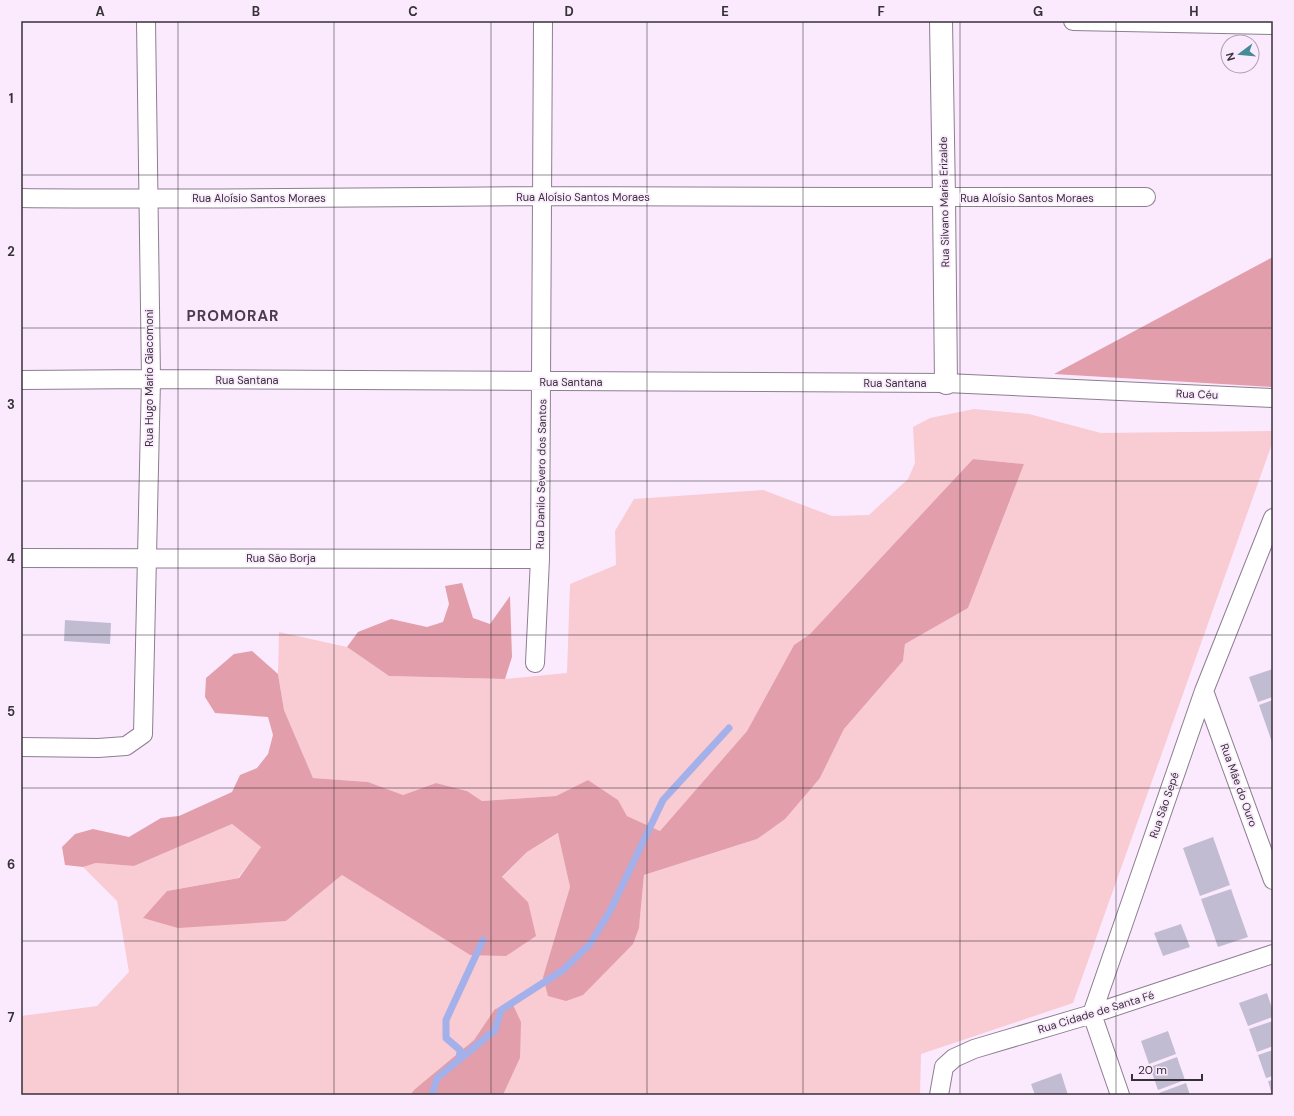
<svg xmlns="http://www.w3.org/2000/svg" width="1294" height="1116" font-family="'DM Sans',sans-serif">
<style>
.green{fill:#f9cbd2}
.forest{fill:#e29eaa}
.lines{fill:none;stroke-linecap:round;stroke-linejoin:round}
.stream{stroke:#a4b0e9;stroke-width:7}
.building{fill:#c2bcd3}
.minor-casing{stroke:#8d7e90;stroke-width:20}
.tertiary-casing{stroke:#8d7e90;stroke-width:24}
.minor{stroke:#fff;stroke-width:18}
.tertiary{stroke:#fff;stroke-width:22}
.grid{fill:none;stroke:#373138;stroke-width:1;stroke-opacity:0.55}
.labels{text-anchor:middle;stroke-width:3.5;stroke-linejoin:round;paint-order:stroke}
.street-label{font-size:11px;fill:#373138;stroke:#fbeafe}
.district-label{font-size:15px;font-weight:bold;letter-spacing:1px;fill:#4a3c4c;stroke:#fbeafe}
.neatline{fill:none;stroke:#373138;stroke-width:1.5}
.grid-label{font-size:13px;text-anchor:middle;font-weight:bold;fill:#373138}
</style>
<rect width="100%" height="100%" fill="#fbeafe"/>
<path class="green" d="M974,409L1029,414L1101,433L1273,431V441L1073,1003L921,1054L920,1095H503L520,1058L495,1010L474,1040L415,1089L410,1095H21V1016L97,1006L129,972L117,901L83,867L96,863L134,866L232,824L261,847L238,878L167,891L144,919L286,921L342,875L470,955L528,902L502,878L527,852L559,833L570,887L543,977L639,928L644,875L757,839L820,778L844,729L903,661L905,644L968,608L1024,464L973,459L810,634L794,645L747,731L660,831L627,816L618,800L588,780L556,796L482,801L467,791L436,783L403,795L368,782L313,778L284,710L278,674L279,632L347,647L389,676L505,679L567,673L570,584L616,565L615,531L634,499L763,490L832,516L869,515L908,479L915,463L913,427L930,418Z"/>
<path class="forest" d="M1273,257V387L1054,374Z
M973,459L1024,464L968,608L905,644L903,661L844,729L820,778L785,819L757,839L644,875L639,928L633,944L583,995L566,1001L548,996L543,977L570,887L558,833L527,852L502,877L528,902L536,936L506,956L470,955L342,875L286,921L178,928L143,918L167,891L239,878L261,847L232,824L134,866L96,863L83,867L65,865L62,847L75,834L93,829L129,837L161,818L179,816L232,792L240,775L257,768L268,754L273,735L268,717L215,713L205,697L206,678L234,654L252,651L278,674L284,710L313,778L368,782L403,795L436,783L467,791L482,801L556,796L588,780L618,800L627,816L660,831L747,731L794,645L810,634Z
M462,583L473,618L490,624L510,596L512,657L505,679L389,676L347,647L358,632L391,619L427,627L443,622L449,604L445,586Z
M513,1005L521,1022L520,1058L503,1095H410L415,1089L474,1040L495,1009Z"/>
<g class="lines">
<path class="stream" d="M459,1060L460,1050L446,1038V1020L483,940
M432,1095L437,1078L495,1030L501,1010L563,970L590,944L610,911L663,800L729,728"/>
</g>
<path class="building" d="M65,620L111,623L110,644L64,641Z
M1273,669V697L1258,702L1249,677Z
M1273,700V745L1259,705Z
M1213,837L1230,885L1200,896L1183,848Z
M1231,889L1248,937L1218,947L1201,899Z
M1181,924L1190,947L1163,956L1154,933Z
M1267,993L1273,1011V1017L1248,1026L1239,1003Z
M1273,1021V1046L1257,1052L1249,1029Z
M1168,1031L1176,1054L1149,1064L1141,1041Z
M1273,1050V1076L1266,1078L1258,1055Z
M1177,1057L1185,1080L1158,1090L1150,1067Z
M1061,1073L1068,1095H1035L1031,1084Z
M1273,1080V1095H1272L1268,1081Z
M1186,1083L1190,1095H1160L1159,1093Z"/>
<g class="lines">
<g class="minor-casing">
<path id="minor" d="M1073,21L1273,25
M21,198C194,200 368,197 541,196C743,196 944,198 1146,197
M21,380L151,379L946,383L1273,398
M21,558L540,559
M535,663L540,559L543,21
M1204,691L1273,880
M21,747L98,748L126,746L143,734L151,379L146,21
M939,1095L944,1067L954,1058L974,1049L1092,1014L1273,954
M1120,1095L1092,1014L1204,691L1273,518"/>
</g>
<g class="tertiary-casing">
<path id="tertiary" d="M941,21L944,198L946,383"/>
</g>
<use href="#minor" class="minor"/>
<use href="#tertiary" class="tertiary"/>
</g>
<path class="grid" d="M178,21V1095M334,21V1095M491,21V1095M647,21V1095M803,21V1095M960,21V1095M1116,21V1095M21,175H1273M21,328H1273M21,481H1273M21,635H1273M21,788H1273M21,941H1273"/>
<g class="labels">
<g class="street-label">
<text x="583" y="201">Rua Aloísio Santos Moraes</text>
<text x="259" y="202">Rua Aloísio Santos Moraes</text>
<text x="1027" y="202">Rua Aloísio Santos Moraes</text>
<text transform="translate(944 202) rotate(-91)" y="4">Rua Silvano Maria Erizalde</text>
<text transform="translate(149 378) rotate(-90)" y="4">Rua Hugo Mario Giacomoni</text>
<text x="247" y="384">Rua Santana</text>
<text x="571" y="386">Rua Santana</text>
<text x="895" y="387">Rua Santana</text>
<text transform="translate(1197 394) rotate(2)" y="4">Rua Céu</text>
<text transform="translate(541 474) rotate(-89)" y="4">Rua Danilo Severo dos Santos</text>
<text x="281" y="562">Rua São Borja</text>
<text transform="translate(1239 785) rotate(70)" y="4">Rua Mãe do Ouro</text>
<text transform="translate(1164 805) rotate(-71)" y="4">Rua São Sepé</text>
<text transform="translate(1096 1012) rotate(-17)" y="4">Rua Cidade de Santa Fé</text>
</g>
<g class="district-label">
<text x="233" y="321">PROMORAR</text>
</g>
</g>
<rect width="1294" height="1116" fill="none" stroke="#fbeafe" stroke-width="44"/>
<g transform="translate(1240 54) rotate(254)"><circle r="19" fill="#fbeafe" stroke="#ada0af"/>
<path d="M0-3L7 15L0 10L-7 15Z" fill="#458c94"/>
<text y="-6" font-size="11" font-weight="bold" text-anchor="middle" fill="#373138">N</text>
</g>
<path d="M1132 1074v6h70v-6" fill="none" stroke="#373138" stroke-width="2"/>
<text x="1138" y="1074" font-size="12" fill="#373138" stroke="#fbeafe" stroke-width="3" paint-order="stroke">20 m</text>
<rect x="22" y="22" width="1250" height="1072" class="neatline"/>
<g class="grid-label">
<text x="100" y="16">A</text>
<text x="256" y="16">B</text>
<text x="413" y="16">C</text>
<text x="569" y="16">D</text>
<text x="725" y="16">E</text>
<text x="881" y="16">F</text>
<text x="1038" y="16">G</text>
<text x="1194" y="16">H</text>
<text x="11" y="103">1</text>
<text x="11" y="256">2</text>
<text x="11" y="409">3</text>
<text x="11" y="563">4</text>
<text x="11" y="716">5</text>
<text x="11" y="869">6</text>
<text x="11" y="1022">7</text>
</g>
</svg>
